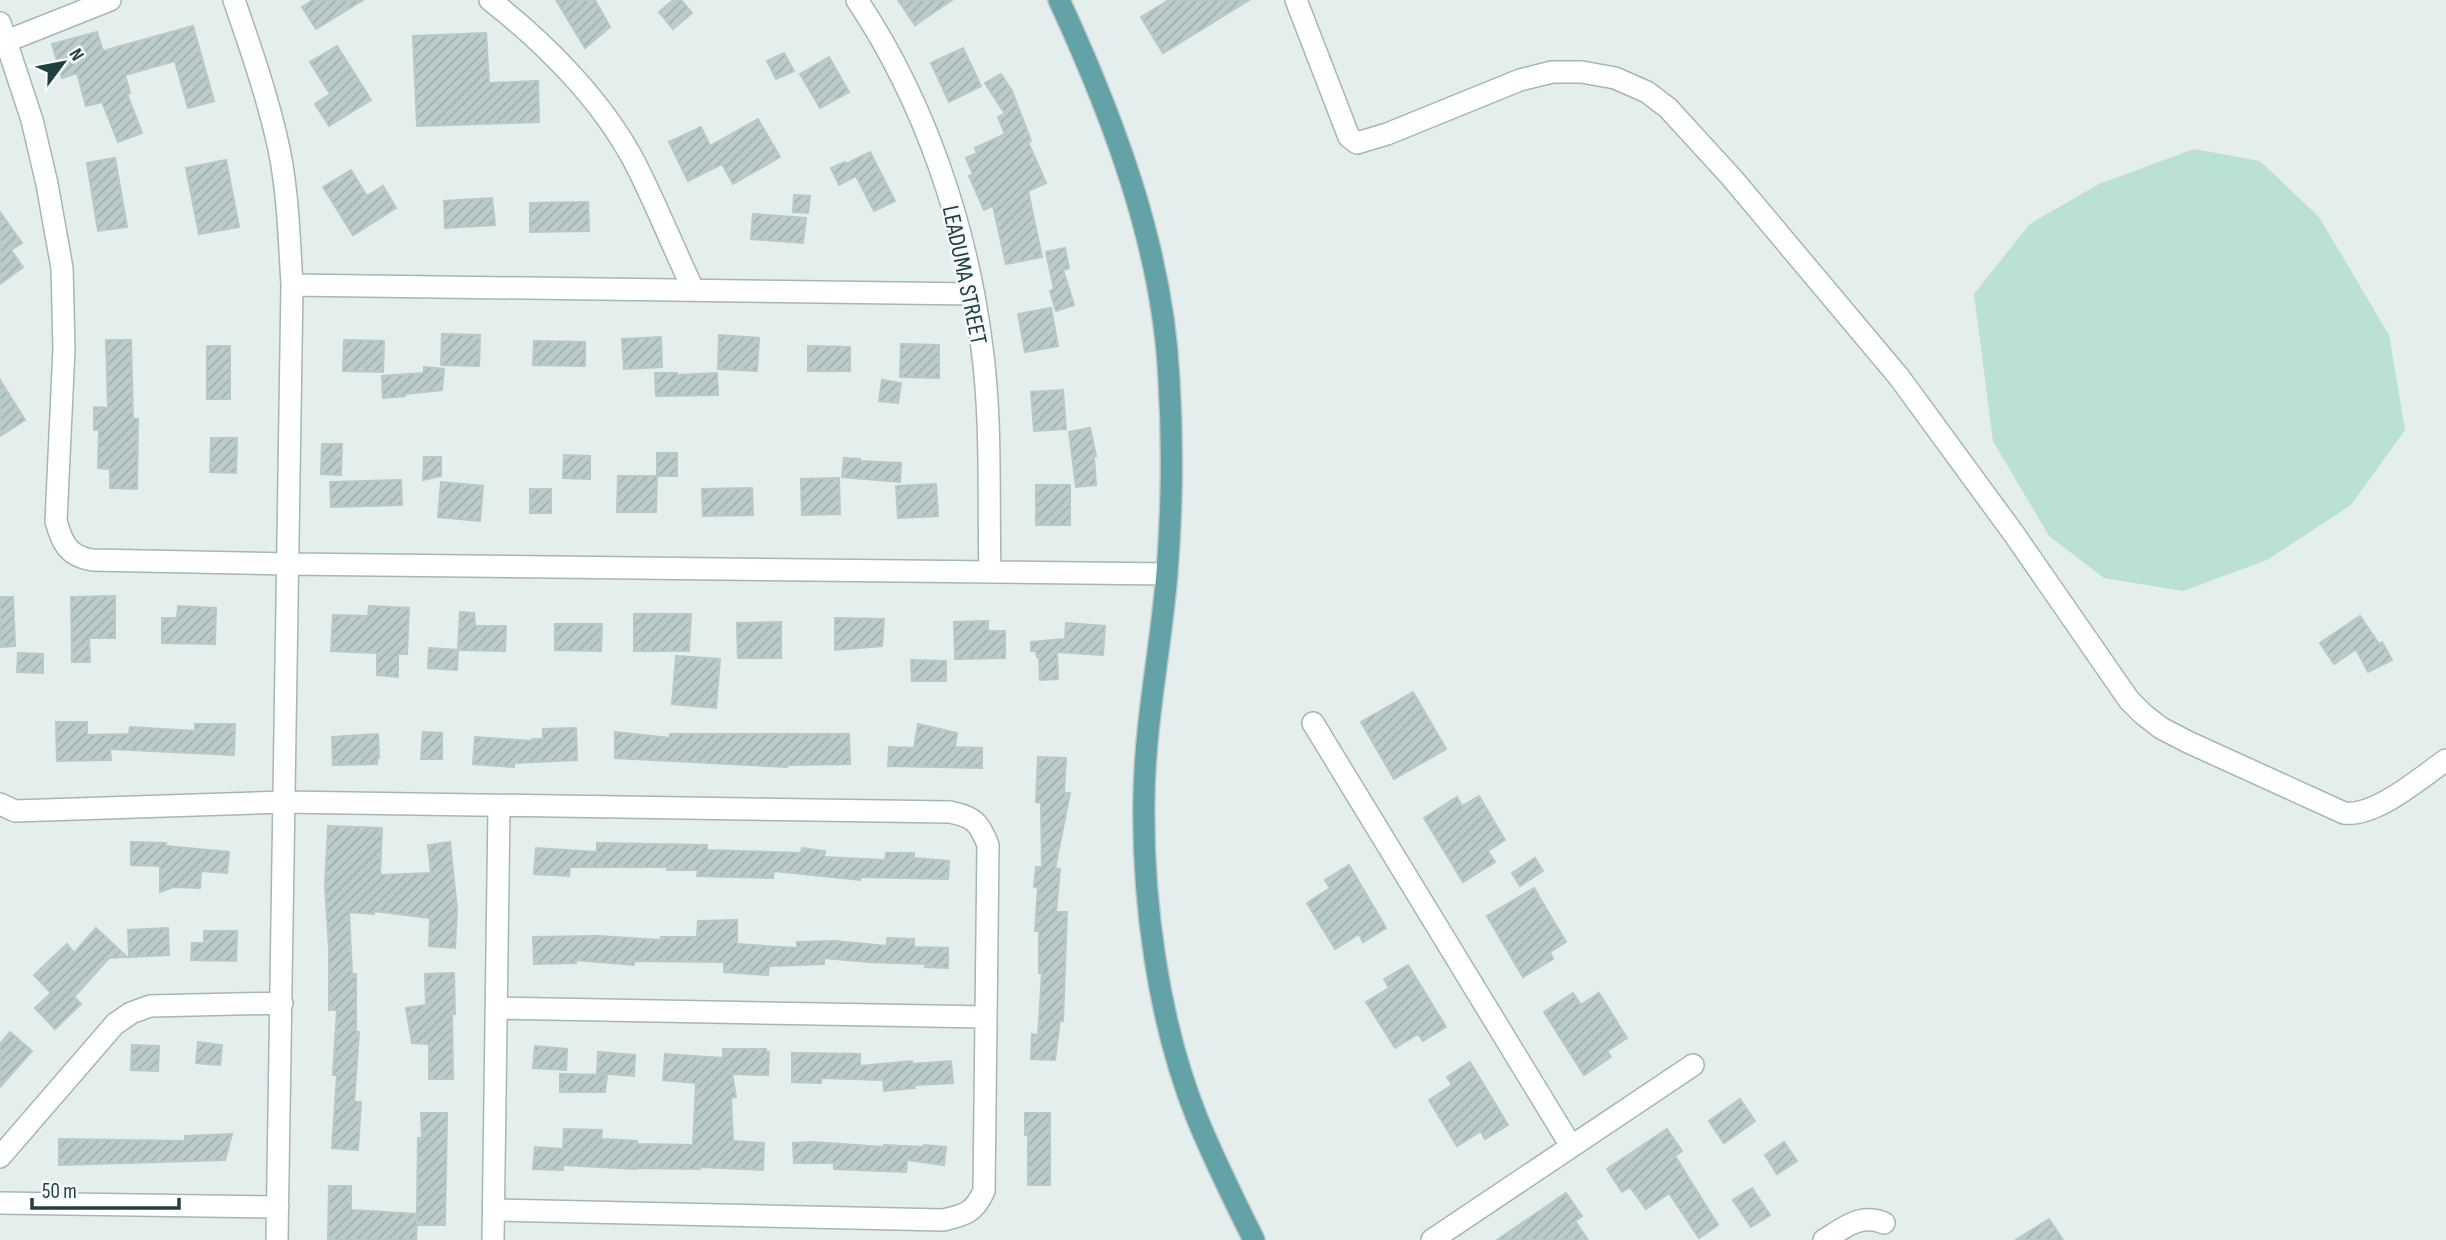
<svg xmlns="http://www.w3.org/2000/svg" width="2446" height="1240" font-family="'Sofia Sans Condensed',sans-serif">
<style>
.grass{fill:#bae1d2}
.building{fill:url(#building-hatch);stroke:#b5c9c7;stroke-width:2}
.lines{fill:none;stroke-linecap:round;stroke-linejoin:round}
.minor-casing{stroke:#a5b6b6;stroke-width:24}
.major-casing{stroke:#c1caca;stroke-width:24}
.minor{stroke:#fff;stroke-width:21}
.major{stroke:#63a3a8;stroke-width:21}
.labels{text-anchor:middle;stroke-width:5;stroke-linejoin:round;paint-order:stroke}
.street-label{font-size:24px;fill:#204042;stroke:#f4faf9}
</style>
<defs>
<pattern id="building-hatch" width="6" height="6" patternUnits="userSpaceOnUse" patternTransform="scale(1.75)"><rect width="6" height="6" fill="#bbccca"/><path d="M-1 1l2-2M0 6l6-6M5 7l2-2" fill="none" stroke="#a0b0af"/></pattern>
</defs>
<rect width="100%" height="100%" fill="#e3eeed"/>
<path class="grass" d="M2194,149L2260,161L2319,217L2389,335L2405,430L2351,505L2267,560L2183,591L2104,578L2049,536L1993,441L1974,294L2030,224L2099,184Z"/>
<path class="building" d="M313,0H363L316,29L302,7Z
M556,0H595L610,27L585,48Z
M673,0H681L692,13L673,29L659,12Z
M898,0H952L915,25Z
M1169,0H1249L1163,53L1141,17Z
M193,26L214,101L188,108L175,61L125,75L130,93L127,94L142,133L118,142L102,102L86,106L77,73L62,78L52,44L97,32L103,51Z
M486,33L489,83L538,81L539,122L417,126L413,36Z
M337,46L371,100L329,126L315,104L330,94L310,62Z
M963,48L981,86L949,102L931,63Z
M784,53L794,71L776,79L767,61Z
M829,57L849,92L820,108L800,74Z
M1001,74L1012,91L1031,141L1028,142L1046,183L1028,191L1042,257L1006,264L993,206L984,210L969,176L973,174L966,158L977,153L975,148L1005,134L998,117L1005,114L985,83Z
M758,119L780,157L733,184L722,164L688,181L669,142L701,127L710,146Z
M870,152L895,201L874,211L856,176L839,185L831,168L845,162L846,164Z
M115,158L127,227L98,231L87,163Z
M226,160L239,227L199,234L186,168Z
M351,170L367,196L383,186L396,208L353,235L323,187Z
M794,195L810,196L808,213L793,212Z
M492,198L495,225L445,228L444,201Z
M588,202L589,231L530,232V203Z
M0,212L22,243L11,250L23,267L0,284Z
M753,214L806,218L803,243L751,239Z
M1065,248L1069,268L1063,270L1074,305L1056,311L1050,291L1054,289L1046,252Z
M1051,308L1058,346L1025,352L1018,314Z
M442,334L480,335L479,366L441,365Z
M719,335L759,338L757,371L718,369Z
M661,337L662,367L624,369L622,339Z
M106,340H131L133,419H138L137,489L110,488V469L98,468L99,430H94V407L108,408Z
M344,340L384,341L383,372L343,371Z
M534,341L585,342V366L533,365Z
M901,344L939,345V378L900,377Z
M207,346H230V399H207Z
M808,346L850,347V371H808Z
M424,367L444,369L442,390L405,394V396L383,398L382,376L424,373Z
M655,373H677V375L717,373L718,395L656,396Z
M0,380L25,420L0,436Z
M882,380L901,383L898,403L879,401Z
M1063,390L1066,429L1034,431L1031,392Z
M1090,428L1096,456H1094L1096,485L1076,487L1069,432Z
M211,438H237L236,473L210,472Z
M322,444H342L341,475L321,474Z
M657,453H677V476H657Z
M564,455L590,456V479L563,478Z
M424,457H441V476L423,480Z
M844,458L860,459V461L901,463L900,482L842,477Z
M618,476H657L656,512H617Z
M839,478L840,514L802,515L801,479Z
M401,480L402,505L331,507L330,482Z
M441,482L483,486L480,521L438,517Z
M936,484L938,516L898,518L896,486Z
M1036,485H1070V525H1036Z
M752,488L753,515L703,516L702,489Z
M530,489H551V513H530Z
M115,596V638H89L90,662H72L71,597Z
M0,597H13L15,646L0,647Z
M178,606L216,608L215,644L162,643V618H177Z
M369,606L409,608L407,654H398V677L377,675V653L331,651L333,615L368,616Z
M460,612L474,613L475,626H506L505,651L458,650Z
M634,614H691L689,651H634Z
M2360,616L2379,644L2382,642L2392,660L2368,672L2356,649L2334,664L2320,643Z
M835,618L884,619L882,646L835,650Z
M988,621V631H1005V658L955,659L954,622Z
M781,622V658H738L737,623Z
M1066,623L1105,626L1103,655L1057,652L1058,679L1040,680L1039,657H1037L1036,651H1031V642L1065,639Z
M555,624H602L601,651L555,650Z
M429,648L458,650L457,670L428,668Z
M18,653L43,654V673L17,672Z
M676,656L720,659L716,708L672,704Z
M911,660L946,661V681H912Z
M1413,692L1446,749L1394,779L1361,722Z
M56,722H87V735L129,734L130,727L195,731V724H235L234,755L110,749L111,760L57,761Z
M918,724L957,733L955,747L982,748V768L888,766L889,747L914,748Z
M576,728L577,760L514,763V767L473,764L475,737L532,741V739H543V729Z
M423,732L442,733V759H421Z
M615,732L670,738V734H849L850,764L788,765L787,767L615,758Z
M378,734L379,758H377V764L333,765L332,737Z
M1038,757L1066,758L1064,793H1070L1055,868L1060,869L1056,912H1067L1063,1021L1060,1020L1055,1060L1031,1059L1032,1034L1038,1035L1042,973H1039V931H1035L1038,887H1034L1036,867H1042L1041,803L1036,802Z
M1479,796L1505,840L1488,851L1495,862L1463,882L1424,818L1457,797L1462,806Z
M328,826L382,828L380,875L431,873L428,845L450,842L457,909L455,948L429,946L430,918L374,911V914L349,912L352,974H356V1032H359L354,1102H361L358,1150L332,1148L337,1075H333L337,1010H329V948L325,886Z
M131,842L166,843L165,846L229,852L227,873L201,871L200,888L173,887L160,892V866L131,865Z
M597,843L707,845V850L801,853L802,848L825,851L824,857L885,860L886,853H914V858L949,861L948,879L860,877V880L774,871L773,878L697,876L698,870H667V867H570L569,876L534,874L536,848L597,852Z
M1535,858L1543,871L1520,886L1512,873Z
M1349,865L1386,928L1363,942L1359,934L1335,949L1307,903L1330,888L1325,880Z
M1534,888L1566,942L1550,952L1553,959L1523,977L1487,916Z
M737,920V944L797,948V942L834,941L887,946V938L914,939V947L948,948V968L925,967L926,964L869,962L824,958V964L769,966L768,975L724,972V962L634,961V965L575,960L576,963L534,964L533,937L598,936L661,940V937H697L698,921Z
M96,928L127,957L109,958L74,997L81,1004L55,1029L35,1008L51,993L34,975L67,944L74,953Z
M168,928L169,955L129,957L128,930Z
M204,931H237L236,961L191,960L192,943H204Z
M1408,965L1446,1027L1423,1041L1418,1034L1395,1048L1366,1002L1389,988L1384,979Z
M454,973L455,1014H452L453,1079H429V1044L412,1043L406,1008L426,1005L425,974Z
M1573,993L1581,1005L1599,993L1627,1038L1607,1051L1611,1057L1584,1075L1544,1012Z
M10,1032L32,1051L0,1087V1044Z
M198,1042L222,1045L220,1065L196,1063Z
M132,1045L159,1046L158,1071L131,1070Z
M535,1046L567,1049L566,1070L533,1068Z
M723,1049H766V1052H769L768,1075L732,1074L736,1097L731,1098L733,1141L764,1143L763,1170L700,1167V1169L636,1168V1169L563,1165V1170L533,1169L535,1147L563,1149L564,1129L602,1130L601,1139L637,1141V1144L693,1145L696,1083L663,1080L665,1054L723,1058Z
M598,1052L635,1055L634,1076L597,1073Z
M792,1053L860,1054V1066L912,1061V1064L951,1061L953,1083L914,1085L915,1088L884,1091L883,1080L821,1078V1083L792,1082Z
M1470,1062L1508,1125L1485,1139L1481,1131L1457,1146L1429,1100L1452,1085L1447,1077Z
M560,1074L607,1075L605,1092H560Z
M1740,1099L1755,1121L1724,1143L1709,1121Z
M421,1113H447L445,1225H417V1216L416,1240H328L329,1186H351V1210L417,1214L418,1138H422Z
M1025,1113H1050V1185H1028V1135H1025Z
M1667,1129L1682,1151L1675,1156L1718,1225L1699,1238L1669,1193L1646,1209L1630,1187L1622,1192L1607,1169Z
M232,1134L225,1160L59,1165V1139L185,1141V1136Z
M812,1142L884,1147V1145L923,1147L924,1145L946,1147L944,1165L907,1160L906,1172L834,1169V1163H794L793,1143Z
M1784,1142L1797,1161L1777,1174L1765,1155Z
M1752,1188L1770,1215L1751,1227L1733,1200Z
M1566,1193L1582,1216L1575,1221L1588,1240H1497Z
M2049,1219L2063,1240H2016Z"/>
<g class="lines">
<g class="minor-casing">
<path id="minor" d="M234,0C250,46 266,92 277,140C288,187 289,236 292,285L277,1240
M490,0C545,43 602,100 635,163C656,204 673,247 693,289
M857,0C925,102 967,226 982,348C992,422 988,498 990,572
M1296,0L1349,137L1357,143L1387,134L1520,80L1552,72H1582L1615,78L1647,92L1668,108L1732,178L1899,377L2014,534L2129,700L2143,714L2161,728L2188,742L2344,813C2376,817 2420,778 2446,760
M0,23L32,120L47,184L62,268L64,349L56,521C62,543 68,556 92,560L289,564L1167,574
M7,41L110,0
M292,285L974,294
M1313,723L1571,1146
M0,804L15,811L285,802L950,812C974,817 979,822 988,845L984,1191C974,1213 965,1215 943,1220L494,1210
M496,1008L986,1017
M0,1157L115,1024L131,1013L150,1006L282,1003
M0,1203L278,1207
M493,1240L499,806
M1432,1240L1693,1065
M1824,1240C1844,1228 1860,1213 1884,1223"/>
</g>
<g class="major-casing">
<path id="major" d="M1059,0C1114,119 1163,249 1169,380C1173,445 1172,509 1167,573C1161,648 1145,721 1144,797C1142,900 1158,1021 1197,1118C1214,1160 1234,1200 1254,1240"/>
</g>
<use href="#minor" class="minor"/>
<use href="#major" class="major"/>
</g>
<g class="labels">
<g class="street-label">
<text transform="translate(965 275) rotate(78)" y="8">LEADUMA STREET</text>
</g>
</g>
<g transform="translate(63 63) rotate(58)" stroke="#f4faf9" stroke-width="5" paint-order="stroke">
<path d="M0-5L12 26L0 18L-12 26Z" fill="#204042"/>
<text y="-10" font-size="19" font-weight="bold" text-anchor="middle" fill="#204042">N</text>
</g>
<path d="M32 1198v10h147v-10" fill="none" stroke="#204042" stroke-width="3.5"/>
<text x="42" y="1198" font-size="21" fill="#204042" stroke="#f4faf9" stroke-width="5" paint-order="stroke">50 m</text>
</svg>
